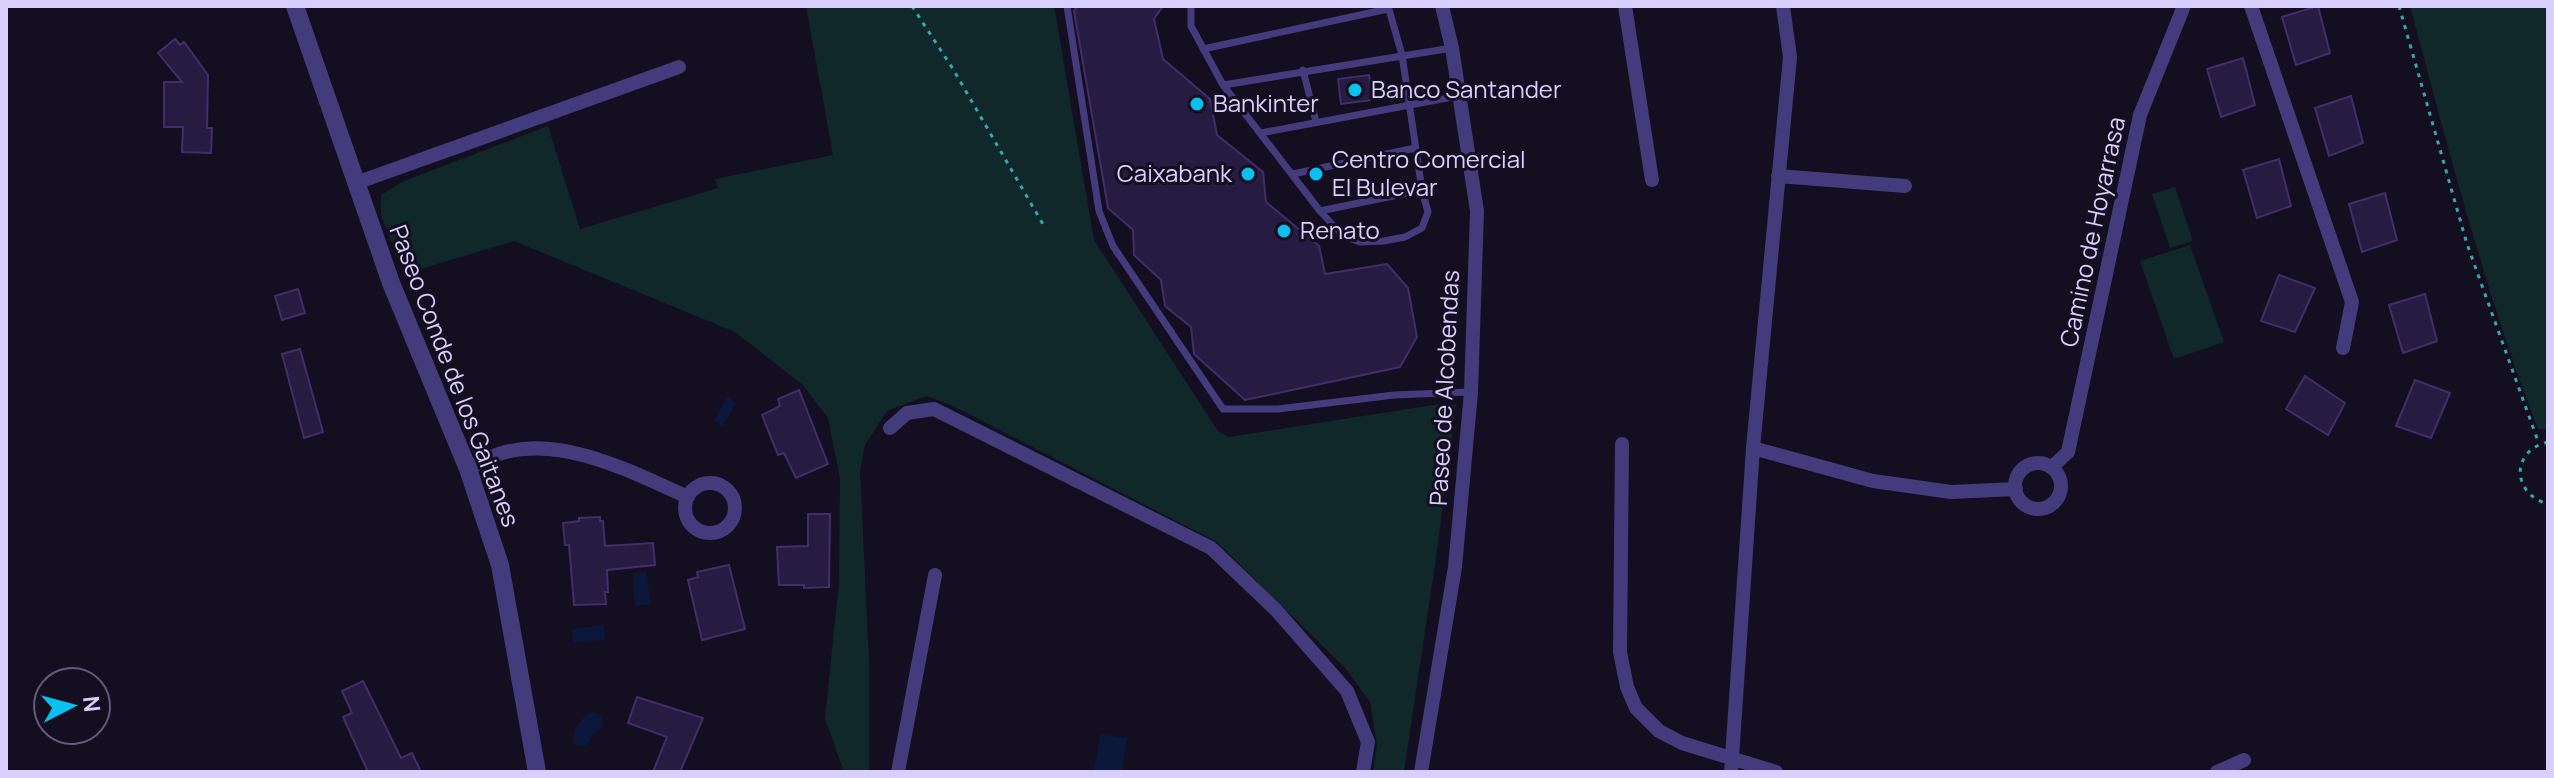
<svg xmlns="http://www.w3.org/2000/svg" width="2554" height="778" font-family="Manrope,sans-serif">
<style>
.green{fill:#11282a}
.water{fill:#0b183c}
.building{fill:#261b40;stroke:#402e6b;stroke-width:2}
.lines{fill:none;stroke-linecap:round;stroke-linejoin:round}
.path{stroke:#33a8ad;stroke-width:3;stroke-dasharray:4 6;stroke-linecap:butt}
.service{stroke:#443b7d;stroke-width:7}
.minor{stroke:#443b7d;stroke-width:14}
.tertiary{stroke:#443b7d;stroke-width:18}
.poi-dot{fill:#0ac0ee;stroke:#130e20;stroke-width:3}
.labels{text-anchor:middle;stroke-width:6;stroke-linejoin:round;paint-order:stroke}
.poi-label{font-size:24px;fill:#d9cffd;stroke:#130e20;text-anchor:start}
.street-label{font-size:24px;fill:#d9cffd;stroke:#130e20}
</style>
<rect width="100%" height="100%" fill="#130e20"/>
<path class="green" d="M806,6H1054L1094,240L1218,431L1229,437L1440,404L1456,405L1436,558L1404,772H1373L1377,746L1370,702L1345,668L1217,542L951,405L926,396L887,411L865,445L860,470L869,661V772H844L825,719L839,582L840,478L828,418L803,385L735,332L514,241L404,274L381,215V195L402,182L548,126L580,229L718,188L715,179L833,155Z
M2410,6H2548V429H2538C2485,292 2448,148 2410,6Z
M2175,187L2193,241L2170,248L2152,194Z
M2190,245L2224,342L2174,359L2140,261Z"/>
<path class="water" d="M727,397L736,403L723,426L714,421Z
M647,571L650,604L635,606L632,573Z
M604,625L605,640L573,643L572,629Z
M593,712L602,716L603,727L594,733L587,746H577L573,742C572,729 581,717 593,712Z
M1100,734L1127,738L1122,772H1094Z"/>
<path class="building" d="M1077,6H1163L1154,19L1163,59L1210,99L1217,135L1263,172L1266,202L1319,246L1325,274L1387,264L1408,288L1417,337L1400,367L1245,400L1194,354L1191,327L1165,306L1161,280L1134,255L1133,230L1108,208L1074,11Z
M2318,6L2330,53L2296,65L2282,17Z
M175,39L180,45L184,42L208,75L207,128H212L211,153L182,152L183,127H164V82H182L158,53Z
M2243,58L2255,105L2221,117L2207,69Z
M1369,75L1373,100L1341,104L1338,79Z
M2351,96L2363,143L2329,156L2315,108Z
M2279,159L2291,206L2257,218L2243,170Z
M2385,193L2397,240L2362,252L2349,204Z
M2279,275L2315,288L2295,332L2261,321Z
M298,289L305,313L282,320L275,296Z
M2425,294L2437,341L2403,353L2389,305Z
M300,349L323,432L304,438L282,354Z
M2305,376L2345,403L2328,435L2286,409Z
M2415,380L2450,393L2431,438L2396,426Z
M799,390L828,464L796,478L784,453L778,455L762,415L780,406L778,399Z
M808,514H830L829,587L804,588V585H779L777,547L808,546Z
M600,517V521H603L605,546L653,543L655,565L607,570L608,592H605L606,604L574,605L569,545H565L563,523L579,521V518Z
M729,565L745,629L702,640L688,580L698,577L697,572Z
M363,681L401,758L412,753L421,772H368L343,717L352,713L342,691Z
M637,697L703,718L680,772H653L667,737L628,723Z"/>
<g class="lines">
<path class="path" d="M912,6L953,69L1044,226
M2399,6L2467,244L2539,444
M2548,442C2510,451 2512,494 2548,504"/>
<path class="service" d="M1067,6L1099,211L1113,246L1223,409H1278L1394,395L1470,392
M1191,6V26L1223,85L1320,211L1343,236L1360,242L1384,241L1405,237L1422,228L1428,212L1422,190L1402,55L1388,6
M1203,49L1388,9
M1303,70L1316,122
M1223,85L1452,48
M1261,133L1458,96
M1293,174L1415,148
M1320,211L1422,190"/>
<path class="minor" d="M1625,6L1652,180
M2251,6L2352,302L2343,348
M1778,176L1905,186
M356,183L679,67
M890,428L907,413L934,409L1211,548L1276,610L1347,691L1368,742L1363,772
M1622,444L1620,652L1627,687L1636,708L1659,731L1682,743L1776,772
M1753,448L1873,481L1951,492L2016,489
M2015 486a23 23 0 1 1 46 0a23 23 0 1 1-46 0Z
M2052,467L2068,452L2140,115L2184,6
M468,469C479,463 491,456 502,453C564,435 633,473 688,497
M685 508a25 25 0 1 1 50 0a25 25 0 1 1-50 0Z
M898,772L935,575
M1421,772L1455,567L1471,392L1477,211L1452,48L1442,6
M1731,772L1753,448L1790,57L1783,6
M2217,772L2244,760"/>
<path class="tertiary" d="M295,6L391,283L468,469L500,565L537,772"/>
</g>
<g class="poi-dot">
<circle cx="1355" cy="90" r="8"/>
<circle cx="1197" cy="104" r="8"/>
<circle cx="1248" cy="174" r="8"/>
<circle cx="1316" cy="174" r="8"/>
<circle cx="1284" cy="231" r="8"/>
</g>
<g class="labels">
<g class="poi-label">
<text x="1371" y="98">Banco Santander</text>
<text x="1213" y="112">Bankinter</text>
<text x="1332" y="168">Centro Comercial<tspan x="1332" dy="28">El Bulevar</tspan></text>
<text x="1232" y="182" text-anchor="end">Caixabank</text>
<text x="1300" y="239">Renato</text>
</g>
<g class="street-label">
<text transform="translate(2093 232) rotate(-78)" y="8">Camino de Hoyarrasa</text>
<text transform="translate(454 376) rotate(69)" y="8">Paseo Conde de los Gaitanes</text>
<text transform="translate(1445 388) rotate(-87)" y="8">Paseo de Alcobendas</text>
</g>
</g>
<rect width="2554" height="778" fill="none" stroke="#d9cffd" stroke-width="16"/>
<g transform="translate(72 706) rotate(84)"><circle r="38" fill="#130e20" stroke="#625b78" stroke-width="2"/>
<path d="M0-6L14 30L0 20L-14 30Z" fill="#0ac0ee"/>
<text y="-12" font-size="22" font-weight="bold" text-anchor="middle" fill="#d9cffd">N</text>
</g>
</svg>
